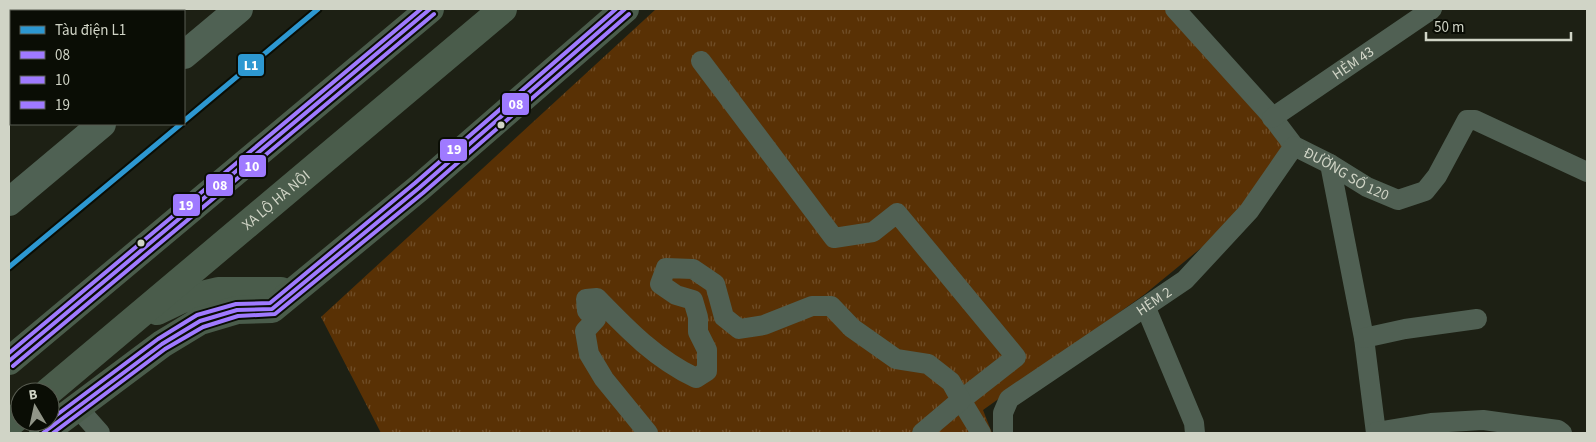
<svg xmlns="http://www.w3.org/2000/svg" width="1596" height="442" font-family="'Source Sans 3',sans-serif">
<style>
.grass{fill:url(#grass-tufts)}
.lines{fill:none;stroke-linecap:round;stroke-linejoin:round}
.street{stroke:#506053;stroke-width:20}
.secondary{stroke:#4f6153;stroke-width:28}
.highway{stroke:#4a5c4b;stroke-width:28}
.bus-1-casing{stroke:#0a0d05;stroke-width:8}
.bus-2-casing{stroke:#0a0d05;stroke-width:8}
.bus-3-casing{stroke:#0a0d05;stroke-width:8}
.bus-1{stroke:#9f7aff;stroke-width:4}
.bus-2{stroke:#9f7aff;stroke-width:4}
.bus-3{stroke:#9f7aff;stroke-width:4}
.metro-1-casing{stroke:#0a0d05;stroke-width:9}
.metro-1{stroke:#2d98d1;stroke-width:5}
.bus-dot{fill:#d0d4c6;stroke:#0a0d05;stroke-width:2}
.labels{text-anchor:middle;stroke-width:5;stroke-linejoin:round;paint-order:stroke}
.street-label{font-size:15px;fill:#d0d4c6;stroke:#0a0d05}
.line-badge{stroke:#0a0d05;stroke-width:2}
.badge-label{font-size:14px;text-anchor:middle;font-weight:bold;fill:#fff}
</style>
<defs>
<pattern id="grass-tufts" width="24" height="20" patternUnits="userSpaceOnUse" patternTransform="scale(1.25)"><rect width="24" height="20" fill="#593105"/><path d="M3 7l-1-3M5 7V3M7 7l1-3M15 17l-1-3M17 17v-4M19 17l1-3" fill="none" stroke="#704e28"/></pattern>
</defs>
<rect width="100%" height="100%" fill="#1d2014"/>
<path class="grass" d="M656,9H1184L1288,144L1251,207L1145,294L983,410L992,433H381L321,317Z"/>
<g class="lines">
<g class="street">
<path id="s1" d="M1175,9L1269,113L1294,146L1330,164L1367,187L1398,200L1425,191L1437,176L1467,120H1475L1587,172"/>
<path d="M701,61L834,238L873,232L897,213L1016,357L961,400L981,433"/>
<path id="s2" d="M1272,118L1432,9"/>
<path d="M1330,164L1364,338L1376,433"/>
<path d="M1146,308L1194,423L1195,433"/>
<path d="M1364,338L1405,329L1477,319"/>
<path d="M76,406L100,433"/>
<path d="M1376,432L1431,423L1483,420L1558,430L1562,433"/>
<path d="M648,433L604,379L589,354L585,331L596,319L587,311L586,299L597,298C628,330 656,359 696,378L707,371V350L698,332V317L693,300L676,295L660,284L666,268L693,269L715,284L724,317L739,329L764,325L812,306H831L852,328L896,359L928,364L951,382L961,400L922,433"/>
<path id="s3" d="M1003,433V413L1009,399L1185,280L1249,211L1294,146"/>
</g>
<path class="secondary" d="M184,55L239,9
M9,202L102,124"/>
<g class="highway">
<path d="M157,311L180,300L218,291H281"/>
<path d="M9,361L430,9"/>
<path id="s4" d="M48,392L503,9"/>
<path d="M9,424L20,415"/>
<path d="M43,433L162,344L200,321L237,310L272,309L419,188L625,9"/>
</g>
<g class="bus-1-casing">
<path id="bus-1" d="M9,361L430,9
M43,433L162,344L200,321L237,310L272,309L419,188L625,9"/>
</g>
<g class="bus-2-casing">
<path id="bus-2" d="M13,366L434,14
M53,433L165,349L203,327L238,316L275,314L423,193L629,14"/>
</g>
<g class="bus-3-casing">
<path id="bus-3" d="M9,353L421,9
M50,420L158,339L197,315L236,304L270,303L415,183L616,9"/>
</g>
<use href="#bus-1" class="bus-1"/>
<use href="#bus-2" class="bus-2"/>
<use href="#bus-3" class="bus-3"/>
<g class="metro-1-casing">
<path id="metro-1" d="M184,121L318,9
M9,267L181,124"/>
</g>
<use href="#metro-1" class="metro-1"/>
</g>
<g class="bus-dot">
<circle cx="501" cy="125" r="4.5"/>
<circle cx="141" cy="243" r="4.5"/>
</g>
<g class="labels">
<g class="street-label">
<text dy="5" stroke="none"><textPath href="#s2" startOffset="98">HẺM 43</textPath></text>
<text dy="5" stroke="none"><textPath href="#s1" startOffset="241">ĐƯỜNG SỐ 120</textPath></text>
<text dy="5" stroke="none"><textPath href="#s4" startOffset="298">XA LỘ HÀ NỘI</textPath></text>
<text dy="5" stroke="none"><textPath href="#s3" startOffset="210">HẺM 2</textPath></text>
</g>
</g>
<g class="line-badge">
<rect x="237" y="53" width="28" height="24" rx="5" fill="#2d98d1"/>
<rect x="501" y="92" width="29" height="24" rx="5" fill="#9f7aff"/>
<rect x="439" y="138" width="29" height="24" rx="5" fill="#9f7aff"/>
<rect x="238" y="154" width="29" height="24" rx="5" fill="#9f7aff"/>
<rect x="205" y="173" width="29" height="24" rx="5" fill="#9f7aff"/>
<rect x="172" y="193" width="29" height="24" rx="5" fill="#9f7aff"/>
</g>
<g class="badge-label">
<text x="251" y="70">L1</text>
<text x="516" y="109">08</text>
<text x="454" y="154">19</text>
<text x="252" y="171">10</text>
<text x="220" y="190">08</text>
<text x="186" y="210">19</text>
</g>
<rect width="1596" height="442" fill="none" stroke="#d0d4c6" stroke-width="20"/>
<rect x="10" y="10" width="175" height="115" fill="#0a0d05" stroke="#595d52"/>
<rect x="20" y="26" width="25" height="8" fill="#2d98d1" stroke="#595d52"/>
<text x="55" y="35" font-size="15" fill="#d0d4c6">Tàu điện L1</text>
<rect x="20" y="51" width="25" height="8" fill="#9f7aff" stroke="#595d52"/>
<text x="55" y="60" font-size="15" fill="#d0d4c6">08</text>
<rect x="20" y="76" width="25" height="8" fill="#9f7aff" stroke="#595d52"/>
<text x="55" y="85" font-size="15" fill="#d0d4c6">10</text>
<rect x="20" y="101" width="25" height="8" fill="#9f7aff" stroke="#595d52"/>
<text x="55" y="110" font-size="15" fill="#d0d4c6">19</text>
<g transform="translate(35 407) rotate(351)"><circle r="24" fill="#0a0d05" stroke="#595d52"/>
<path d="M0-4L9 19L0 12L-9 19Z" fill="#919588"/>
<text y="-8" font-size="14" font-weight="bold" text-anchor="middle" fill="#d0d4c6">B</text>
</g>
<path d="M1426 32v8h145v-8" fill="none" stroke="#d0d4c6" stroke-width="2.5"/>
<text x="1434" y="32" font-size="15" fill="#d0d4c6" stroke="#0a0d05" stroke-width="4" paint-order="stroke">50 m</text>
</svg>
